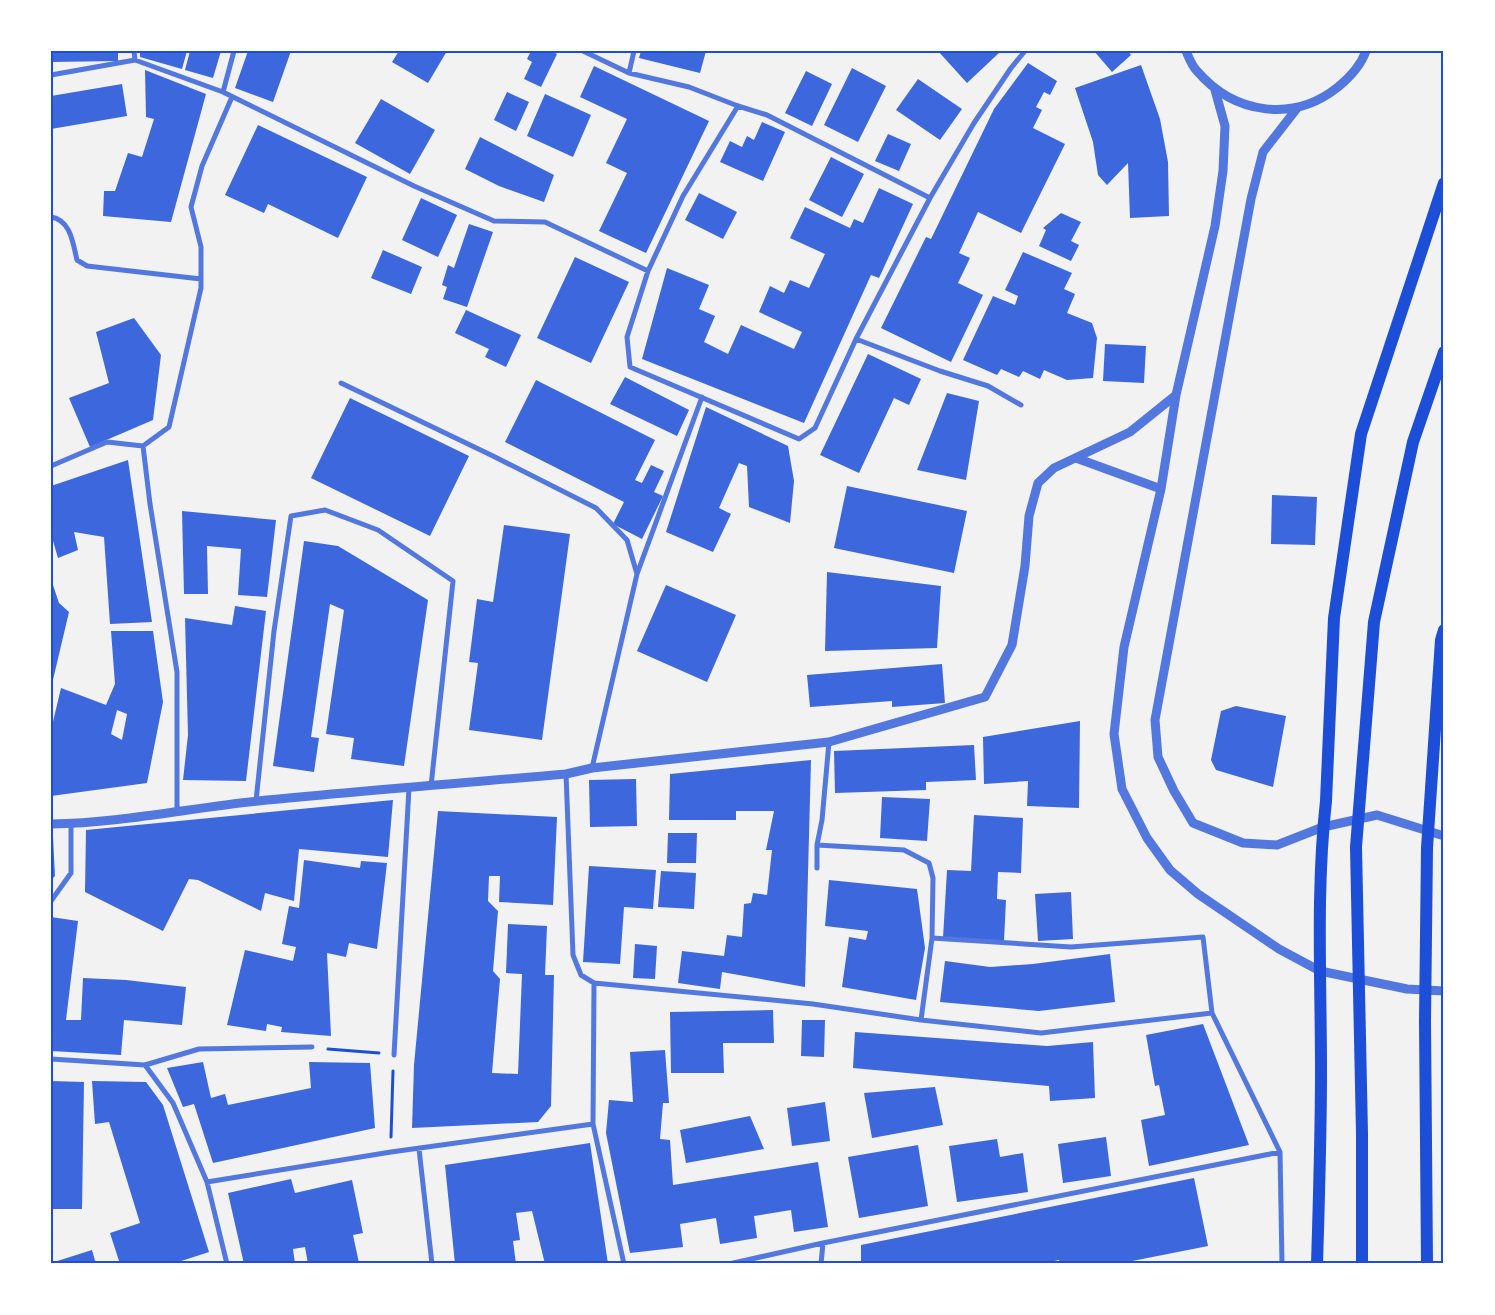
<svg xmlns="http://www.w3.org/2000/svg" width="1495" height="1315" font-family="Poppins,sans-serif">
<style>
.building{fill:#3d67dc;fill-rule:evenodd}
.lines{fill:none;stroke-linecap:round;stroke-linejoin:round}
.path{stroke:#1d4ed8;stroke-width:3}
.minor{stroke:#5277de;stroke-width:5}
.tertiary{stroke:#5277de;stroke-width:9}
.primary{stroke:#1d4ed8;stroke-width:12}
.neatline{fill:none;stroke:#1d4ed8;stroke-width:2}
</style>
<rect width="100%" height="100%" fill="#f2f2f2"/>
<path class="building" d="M51,51H118V61L51,62Z
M140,51H187L182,69L140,57Z
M190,51H221L213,78L185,70Z
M248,51H291L273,102L235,88Z
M399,51H447L428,83L392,62Z
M531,51H551L557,54L541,87L524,79L532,62L527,59Z
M641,51H706L700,73L639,58Z
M938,51H1001L967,83Z
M1094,51H1128L1131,55L1112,72Z
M1028,63L1057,81L1050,95L1044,92L1036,107L1042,110L1033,128L1065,144L1021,233L978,212L959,253L970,258L958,283L983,295L951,362L881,328L926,237L931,239L994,109Z
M1141,65L1160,119L1168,162L1169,216L1130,218L1128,163L1107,185L1098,175L1093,142L1075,88Z
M594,66L709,121L646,253L599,231L627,173L606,163L627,119L580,97Z
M852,68L886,86L858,142L824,125Z
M145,70L206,94L171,222L103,216L104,191H115L128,153L142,157L154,119L146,117Z
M806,71L832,84L812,126L785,113Z
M918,79L962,109L940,140L896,110Z
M122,84L127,116L51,129V96Z
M507,92L529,102L516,131L494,120Z
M545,94L591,115L573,157L527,136Z
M381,99L435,130L410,174L355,143Z
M762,122L785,132L763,181L720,162L730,141L742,147L747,136L754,140Z
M258,125L367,177L338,238L268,204L264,213L225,195Z
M888,134L911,144L899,171L875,161Z
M480,137L554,175L544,202L499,186L465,169Z
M831,157L864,174L842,217L809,200Z
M879,188L913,204L879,278L871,275L804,423L642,359L667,268L709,285L699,309L715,316L704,342L728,354L741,325L794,349L802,332L759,312L770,286L784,293L790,280L809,288L825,254L790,238L805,207L850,228L854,219L863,223Z
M699,193L737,212L723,239L685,220Z
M421,198L457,215L438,257L402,240Z
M1061,213L1081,222L1071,241L1079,245L1071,261L1039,246L1046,230L1043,228Z
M469,224L493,232L467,307L443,299L447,287L442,285L448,265L454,268Z
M383,250L422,267L411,294L371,278Z
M1023,252L1072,273L1064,289L1075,294L1067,313L1092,323L1097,338L1093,378L1067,380L1044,370L1040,379L1023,371L1019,377L1001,369L997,375L963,360L993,296L1015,305L1018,296L1005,290Z
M575,257L629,282L591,363L537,338Z
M466,310L521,335L506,367L485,357L489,349L455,333Z
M134,318L161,355L153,420L90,447L69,398L109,383L96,332Z
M1105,344L1146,346L1144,383L1103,381Z
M868,354L921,379L909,405L894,398L859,473L820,455Z
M625,377L689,410L677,436L610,404Z
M536,380L655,440L635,480L642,483L651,465L664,471L654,492L663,496L642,539L613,524L624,502L505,442Z
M947,393L979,401L966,480L917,470Z
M350,398L469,456L430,536L311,478Z
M706,407L788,446L794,481L790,523L749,507L747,466L739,463L719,508L731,514L713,552L666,532Z
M128,460L152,622L110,624L104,537L74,532L78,550L58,558L51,534V486Z
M847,486L967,511L954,573L834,548Z
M1272,495L1317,497L1315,545L1271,544Z
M182,511L276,520L267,597L238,595L241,549L207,546L208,594H184Z
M504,525L570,534L542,740L469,730L478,663L469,662L477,599L493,602Z
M304,541L338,546L428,600L404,766L351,759L354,738L326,734L344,610L330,604L311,737L319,738L314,772L273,766Z
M827,572L941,586L937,648L825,651Z
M52,582L59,603L69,612L52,684Z
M666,585L736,615L707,682L637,651Z
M235,606L266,611L246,781L183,780L188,735L185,618L232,625Z
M111,631H153L163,702L147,783L51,796V730L61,688L106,705L115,684ZM117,710L127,714L122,740L111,734Z
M942,664L945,703L892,707V701L810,707L807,675Z
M1236,706L1286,716L1273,787L1216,770L1211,760L1221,711Z
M1080,721L1079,808L1027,806L1028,781L984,784L983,737Z
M974,745L976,780L926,782V790L835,793L834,751Z
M811,760L805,987L722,972L720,989L678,983L682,951L724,956L727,935L742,937L744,904L751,903L753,893L767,895L772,850H766L774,811H736V820H669L670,774Z
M636,779L637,826L590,827L589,780Z
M882,797L930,799L927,841L880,838Z
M393,800L388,857L299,849L294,901L265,893L261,911L198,880L189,879L163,931L85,892L86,830Z
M438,811L557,817L553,905L499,902L500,876H489L488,901L498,911L493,971L500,979L492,1073L518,1074L522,974L506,973L508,924L547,926L545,975H554L551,1106L538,1122L412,1128L414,1065Z
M974,815L1023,818L1021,873L998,872L997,899L1006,900L1004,941L943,938L947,870L971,871Z
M668,833H697L696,863H667Z
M51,837H53L55,876L51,880Z
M304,860L360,868L361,861L387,863L377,949L349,943L346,957L327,953L331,1036L281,1032L282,1027L267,1024L266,1031L227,1025L245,950L293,961L296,947L282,944L289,906L299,908Z
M589,866L656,870L653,909L624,907L620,964L583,962Z
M661,871L696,873L694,909L658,907Z
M829,880L917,889L925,948L916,1000L842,987L849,937L866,940L868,931L825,926Z
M1071,892L1073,939L1038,941L1035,894Z
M51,917L78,921L66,1020H81L83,978L126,980L186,987L182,1025L124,1020L121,1055L51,1051Z
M635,944L657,946L655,979L633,978Z
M1110,954L1115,1002L1039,1011L940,1002L945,961L990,967L1033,964Z
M773,1010L774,1043H723L724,1073H671L670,1012Z
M802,1020H825L824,1057L801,1056Z
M1203,1024L1249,1145L1149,1166L1141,1120L1165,1115L1159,1085L1155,1086L1146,1035Z
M855,1032L1047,1046L1093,1042L1095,1098L1050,1101L1049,1086L853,1068Z
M665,1050L669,1103H663L660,1139L670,1140L673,1185L818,1162L828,1227L794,1232L791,1210L754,1216L757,1238L720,1244L716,1218L680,1224L683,1247L630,1253L606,1133L609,1100L633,1102L630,1052Z
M203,1062L211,1098L225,1094L228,1105L311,1088L309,1062L370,1063L375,1128L213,1163L194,1104L183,1107L167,1068Z
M51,1081L84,1082L82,1209H51Z
M92,1081L146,1082L163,1105L209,1252L172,1264H120L110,1233L140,1223L109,1122L95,1124Z
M935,1087L943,1125L872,1138L864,1093Z
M825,1102L830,1141L792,1146L787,1108Z
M750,1116L764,1149L686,1163L680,1130Z
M1106,1137L1111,1176L1063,1183L1058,1144Z
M997,1139L1000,1157L1023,1153L1028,1192L957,1202L949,1146Z
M590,1143L608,1264H545L532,1211L516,1213L520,1240L513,1241L516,1264H455L445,1165Z
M918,1145L928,1206L859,1218L848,1157Z
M1194,1178L1208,1246L1117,1264H1060L1059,1260L1041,1264H1029V1262L1018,1264H861V1245Z
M291,1179L295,1193L352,1180L363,1233L353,1235L359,1263L308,1264L305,1247L293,1249L295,1264H244L228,1193Z
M92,1250L96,1264H51V1263Z"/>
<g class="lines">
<path class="path" d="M328,1049L379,1053
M391,1137L393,1071"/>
<path class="minor" d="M134,51L135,60
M583,51L629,73L689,87L738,106L767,115L930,198
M629,73L634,51
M51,75L135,60L223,92L414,186L494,221L545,222L648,271
M223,92L234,51
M738,106L683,196L648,271L627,337L630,367L799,439L815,428L856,339L930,198L974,123L1011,68L1025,51
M51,217C71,220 73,244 77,260L87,266L201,279
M856,339L940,371L988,386L1021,405
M341,383L493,456L596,508L627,540L637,574
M143,446L169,427L201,288V247L191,207L202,166L232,97
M51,466L107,442L143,446L150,504L177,672V812
M829,742L822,820L817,845L904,850L929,863L933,878L932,938L1071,947L1203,937L1212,1013L1280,1152L1282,1264
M592,768L637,574L702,397
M566,774L573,955L581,975L594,983L813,1004L921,1020L1041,1033L1212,1013
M256,801L274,631L291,516L325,510L378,530L453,581L431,786
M817,845V868
M51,901L71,873V824
M594,983L593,1124L624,1264
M921,1020L932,938
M394,1055L409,788
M51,1059L145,1065L199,1049L312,1047
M145,1065L173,1103L207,1182L227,1264
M419,1149L432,1264
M207,1182L391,1152L593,1124
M729,1264L823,1243L1280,1152
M821,1264L823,1243"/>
<path class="tertiary" d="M1186,51C1189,58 1192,66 1197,71C1234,114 1293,123 1338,87C1349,78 1361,65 1366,51
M1215,90L1225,126L1223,171L1215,226L1176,395L1161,489L1124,647L1114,734L1122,789L1147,838L1170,870L1198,894L1279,949L1320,971L1407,989L1444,991
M1298,107L1263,152L1251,199L1155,720L1158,757L1174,791L1193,823L1243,843L1277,845L1323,827L1377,815L1444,836
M1076,458L1161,489
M51,824C121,823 189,808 258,801C360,791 463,783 566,774L592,768L829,742L985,697L1012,645L1025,566L1029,516L1038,483L1054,468L1130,432L1176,395"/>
<path class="primary" d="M1317,1264C1319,1199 1321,1135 1321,1070C1321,980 1316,890 1326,801L1334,618L1361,434L1444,183
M1362,1264V1134L1356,847L1374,622L1413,442L1444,352
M1427,1264L1425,1021L1427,848L1441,640L1444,630"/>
</g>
<rect width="1495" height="1315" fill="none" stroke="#ffffff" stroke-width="105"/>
<rect x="52" y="52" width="1390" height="1210" class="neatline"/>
</svg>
